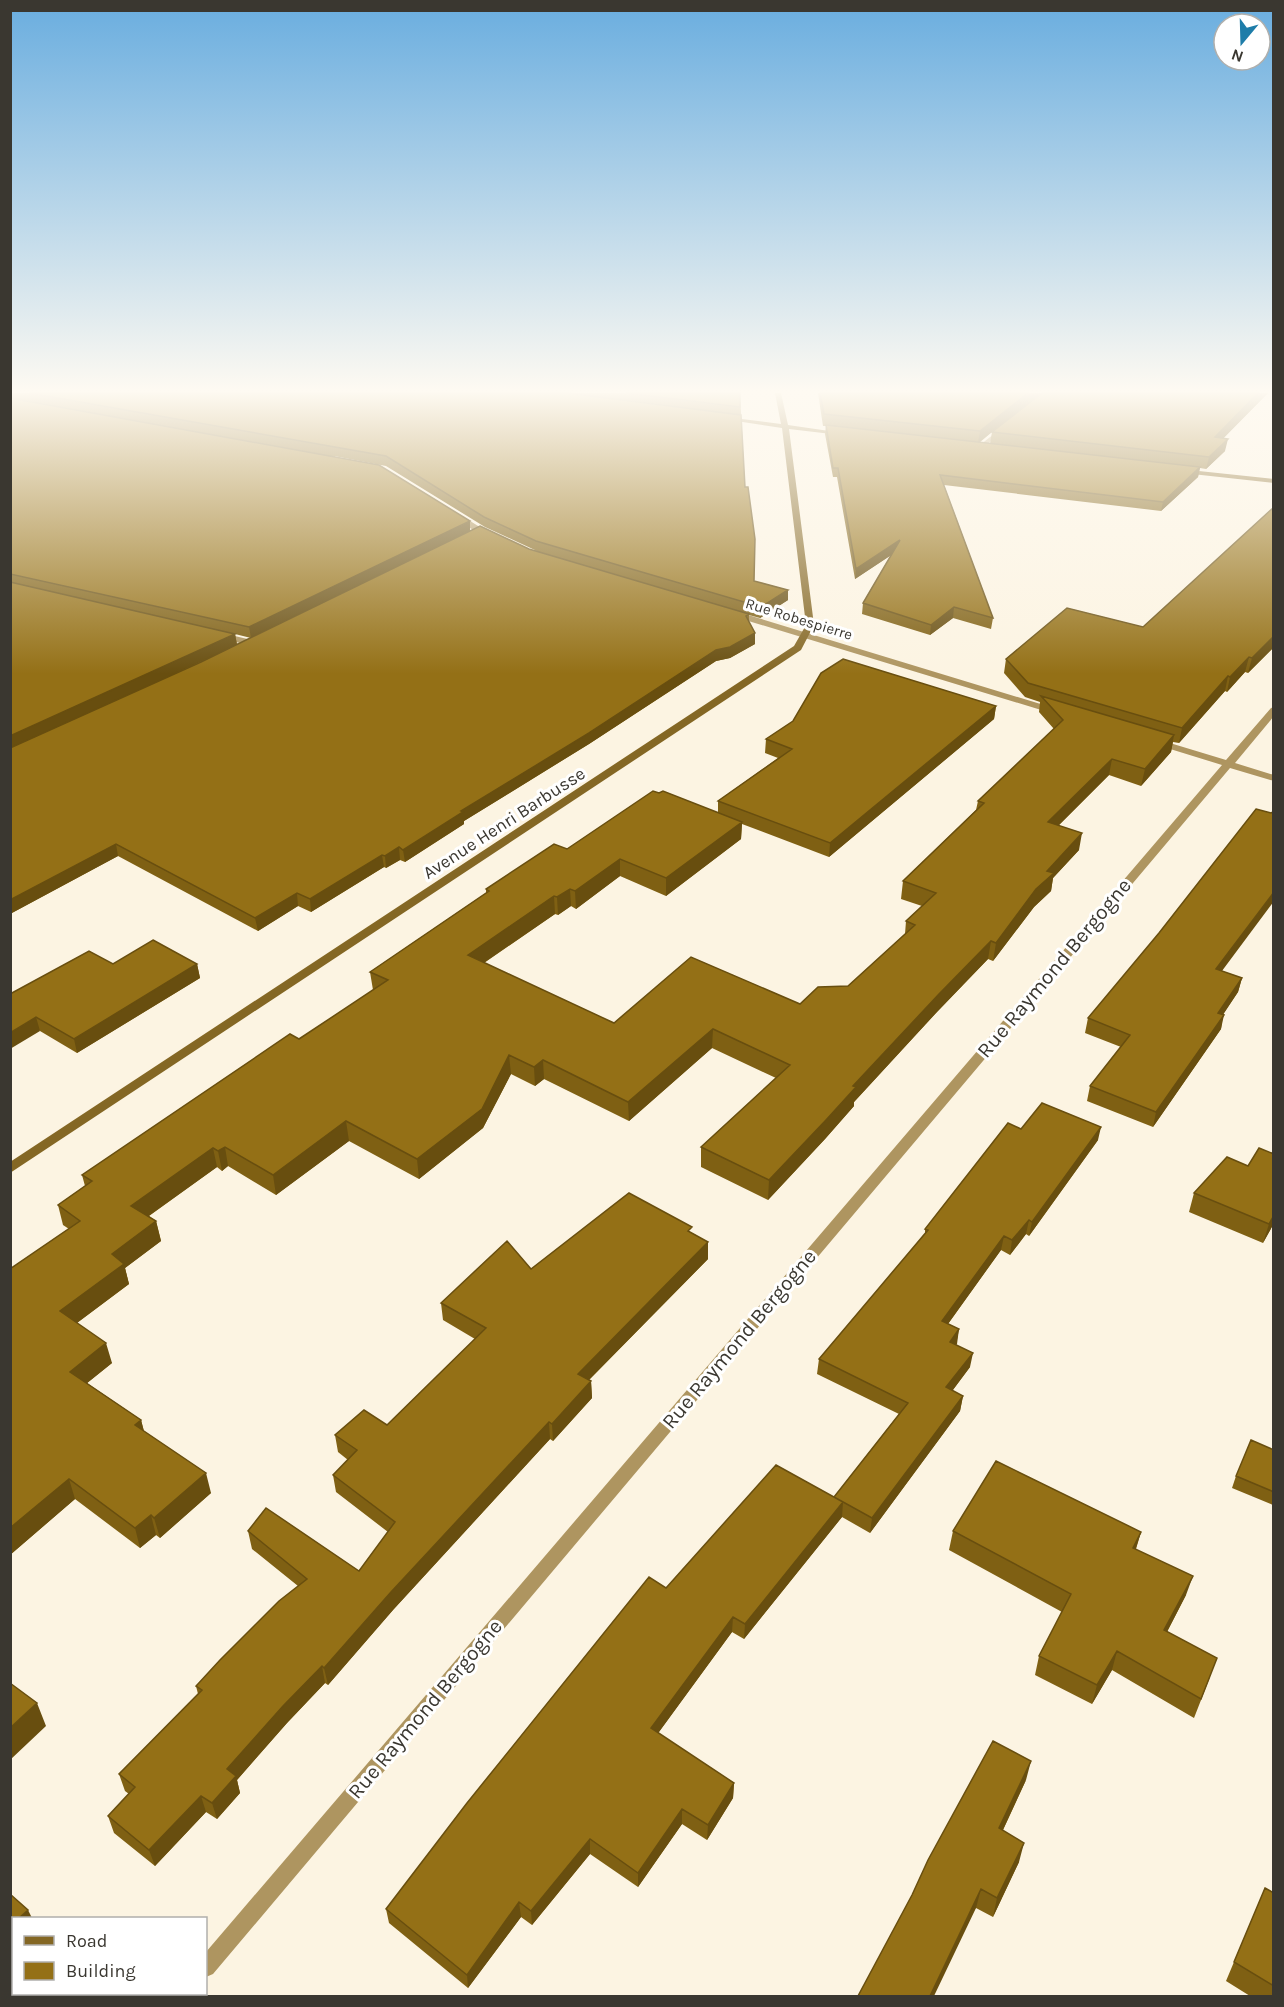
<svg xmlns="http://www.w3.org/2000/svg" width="1284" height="2007" font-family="Karla,sans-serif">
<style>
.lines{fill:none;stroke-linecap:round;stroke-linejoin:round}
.street{fill:#ae9560;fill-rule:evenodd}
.secondary{fill:#846724;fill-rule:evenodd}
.wall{fill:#7f6013;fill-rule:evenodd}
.shaded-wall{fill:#684e0f}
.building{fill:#947016;stroke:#684e0f;stroke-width:1.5}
.labels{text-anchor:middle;stroke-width:6;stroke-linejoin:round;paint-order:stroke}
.far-street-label{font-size:15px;fill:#3a3730;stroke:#fff}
.street-label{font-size:18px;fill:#3a3730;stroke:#fff}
.near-street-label{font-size:21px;fill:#3a3730;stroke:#fff}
</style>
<rect width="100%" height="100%" fill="#fcf4e2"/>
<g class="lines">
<path class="street" d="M1003,427L1005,428V430L980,450H976V448Z
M453,514H459L494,536L487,538L453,518Z
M735,611L1057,709L1059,711L1054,714L1051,713L732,616V612Z
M222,633L256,641L257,643L253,646L219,638L218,636Z
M1274,707V716L1235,763L1274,775V781L1230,768L213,1974L206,1977V1952L1222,765L1154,744V740H1160L1226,760L1271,708Z
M171,1994H194L193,1996H171Z"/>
<path class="secondary" d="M775,393H781L788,425L843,433L840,435L789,429L814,625L801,650L10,1173V1162L794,646L806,625L782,428L723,419L726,417L781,424Z
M1180,469L1274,479V483L1183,473H1180Z"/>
</g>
<path class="wall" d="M10,393H740L745,487L754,581L788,590V600L760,618L749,615V622L755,644L730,658L716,661L589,744L464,821V824L405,862L400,860L386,868L384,867L311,912L298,906L258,931L118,856L10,914ZM334,456L386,466L485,527L537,551L529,549L237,644L235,634L251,638L470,531ZM224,651L201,662L151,685Z
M818,393H1041L994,431L1042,393H1268L1223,438L1225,451L1206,469L1200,468L1198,477L1161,511L944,485L993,618L991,629L953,618L930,635L862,614L863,603L891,555L855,579L837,477H833L825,434L826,426H823ZM992,432L990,444L979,443Z
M1143,627L1274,647L1248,673L1245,672L1227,692L1225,691L1179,743L1173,742L1171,752L1141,786L1109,775L1059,825L1079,850L1053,878L1051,891L1034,907L993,961L988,959L936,1013L854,1102V1106L825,1139L768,1200L701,1167V1147L776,1078L712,1048L629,1121L544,1079L535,1086L511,1074L483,1128L419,1179L349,1141L276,1195L228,1166L222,1171L217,1167L149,1216L156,1221L161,1241L125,1268L129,1284L77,1323L112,1363L87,1383L141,1420L144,1431L211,1493L160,1538L156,1535L140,1548L75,1499L10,1555V1269L69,1229L63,1225L58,1205L85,1186L82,1175L299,1039L373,990L370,972L486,893V889L567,849L718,812V801L778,758L765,753L766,739L996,706L994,719L829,857L742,824L741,839L666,896L620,876L576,909L571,906L558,915L555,914L484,963L614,1023L800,1004L848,986L905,934L906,921L922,906L901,899L903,881L976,810L978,801L1054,729L1039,712L1040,702L1025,697L1004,673L1006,659Z
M1271,813L1222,971L1242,978L1238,992L1223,1014L1221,1029L1153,1127L1087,1101L1090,1086L1121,1047L1085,1033L1088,1018Z
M113,964H197L200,978L77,1053L40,1031L10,994Z
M1021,1129L1098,1140L1029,1236L1026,1234L1010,1255L1001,1250L948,1324L959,1329L956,1345L970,1367L952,1391L963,1396L960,1411L870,1533L842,1517L744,1639L732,1632L658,1733L734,1783L733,1798L707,1840L682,1824L638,1887L590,1854L532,1925L521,1917L468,1988L389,1923L386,1909L666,1588L834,1497L899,1414L817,1374L819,1359L925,1234V1229Z
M1274,1154V1223L1263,1243L1189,1212L1194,1193L1248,1166Z
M692,1233L708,1242V1259L589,1380L591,1381L592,1398L553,1441L550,1439L393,1610L328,1685L325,1683L287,1723L237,1780L240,1793L217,1819L206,1812L155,1866L114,1833L108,1816L129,1794L125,1791L119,1774L198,1694L196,1686L298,1586L252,1549L248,1531L359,1571L388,1532L336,1492L333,1475L348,1460L338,1452L335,1435L387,1425L475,1339L443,1320L441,1303L531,1269Z
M1274,1450L1273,1505L1232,1488L1236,1476Z
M953,1531L1141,1532L1136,1549L1186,1595L1167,1632L1210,1677L1194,1718L1112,1670L1092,1704L1035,1675L1039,1656L1062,1612L949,1550Z
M1026,1780L1003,1830L1019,1862L993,1917L976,1908L858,1996Z
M1265,1888L1274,1893V1996H1250L1226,1981Z"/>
<path class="shaded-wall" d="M1028,393H1041L978,443L980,431Z
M1258,393H1268L1213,449L1215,437Z
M1228,439L1225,451L1206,469L1209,457Z
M1200,467L1198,477L1161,511L1163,502Z
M470,521V531L251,638L249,627Z
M900,540L899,550L855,579L856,569Z
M788,590V600L760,618L761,607Z
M954,607L953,618L930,635L931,625Z
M755,633V644L730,658L716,661L589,744L464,821V824L405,862L403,850L461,811L716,650Z
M235,634L237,645L10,749V736Z
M1274,636V647L1248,673L1252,658Z
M1249,657L1245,672L1227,692L1230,677Z
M1228,676L1225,691L1179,743L1182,728Z
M996,706L994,719L829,857L830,843Z
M1174,735L1171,752L1141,786L1145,769Z
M1112,759L1109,775L1045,839L1048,822Z
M742,822L741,839L666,896V878Z
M1082,833L1079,850L1053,878L1051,891L1034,907L993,961L996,943L1047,871Z
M116,844L118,856L10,914V900Z
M399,847L400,860L386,868L385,856Z
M382,855L384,867L311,912L310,899Z
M620,859V876L576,909L575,891Z
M570,889L571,906L558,915L557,897Z
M1274,892V901L1213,983L1216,969Z
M297,893L298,906L258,931L255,918Z
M554,896L555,914L469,973L468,955Z
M991,941L988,959L936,1013L854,1102V1106L825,1139L768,1200L769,1180L853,1086L939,994Z
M197,964L200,978L77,1053L74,1039Z
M1242,978L1238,992L1215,1027L1218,1013Z
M1224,1015L1221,1029L1153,1127L1156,1112Z
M36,1017L40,1031L10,1049V1033Z
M713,1029L712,1048L629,1121L628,1102Z
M509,1055L511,1074L483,1128L419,1179L417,1159Z
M543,1060L544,1079L535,1086L534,1067Z
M346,1121L349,1141L276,1195L273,1175Z
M1101,1127L1098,1140L1029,1236L1032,1222Z
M225,1147L228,1166L222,1171L218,1151Z
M213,1148L217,1167L136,1225L131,1206Z
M1274,1215V1223L1263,1243L1269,1224Z
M1029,1220L1026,1234L1010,1255L1012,1240Z
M156,1221L161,1241L125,1268L129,1284L66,1331L60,1311L112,1254Z
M1004,1236L1001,1250L940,1335L942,1321Z
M708,1242V1259L578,1391V1374Z
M959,1329L957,1344L947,1357L950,1342Z
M106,1343L112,1363L76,1392L70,1372Z
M973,1353L970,1367L944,1402L946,1387Z
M591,1381L592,1398L553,1441L552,1424Z
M963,1396L960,1411L870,1533L872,1518Z
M141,1420L146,1440L135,1425Z
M549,1422L550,1439L393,1610L328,1685L324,1668L391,1592Z
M206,1473L211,1493L160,1538L154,1518Z
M69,1479L75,1499L10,1555V1528Z
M843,1502L842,1517L744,1639L745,1624Z
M151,1515L156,1535L140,1548L135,1528Z
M1141,1532L1135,1551L1133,1548Z
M1193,1576L1186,1595L1158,1649L1164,1630Z
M733,1617L732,1632L651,1743V1728Z
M1117,1651L1112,1670L1092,1704L1097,1685Z
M322,1666L325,1683L287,1723L237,1780L240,1793L217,1819L212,1803L227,1769L283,1706Z
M37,1703L46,1726L10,1760V1728Z
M1031,1761L1026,1780L995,1847L999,1828Z
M734,1783L733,1798L707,1840L708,1825Z
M201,1796L206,1812L155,1866L149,1850Z
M682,1809V1824L638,1887V1873Z
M590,1839V1854L532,1925L531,1911Z
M1024,1843L1019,1862L993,1917L997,1898Z
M981,1889L976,1908L934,1996H930Z
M519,1902L521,1917L468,1988L467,1975Z
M28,1910L32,1918H19Z
M14,1925V1955L10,1958V1928Z"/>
<path class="building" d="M29,393H567L741,415L745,487H748L755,539L754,581L788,590L761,607L536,541L484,517L386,456Z
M626,393H740V407Z
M820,393H1028L980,431L824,414Z
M1042,393H1258L1215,437L1228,439L1209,457L992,432Z
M10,398L379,465L470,521L249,627L10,574Z
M826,425L1200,467L1163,502L940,475L993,618L954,607L931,625L863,603L900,540L856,569L838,468H833Z
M1274,507V636L1252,658L1249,657L1230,677L1228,676L1182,728L1028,683L1006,659L1067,608L1143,627Z
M480,526L529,549L749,614L746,616L755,633L730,647L716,650L589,733L461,811L463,812L403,850L399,847L385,856L382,855L310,899L297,893L255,918L116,844L10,900V748L201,662Z
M10,582L235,634L10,736Z
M843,659L996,706L830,843L718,801L792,749L766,739L793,721L821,673Z
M1041,696L1174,735L1145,769L1112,759L1048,822L1082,833L1047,871L1054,873L1036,889L996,943L991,941L939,994L853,1086L856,1087L826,1120L769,1180L701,1147L790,1065L713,1029L628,1102L543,1060L534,1067L509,1055L482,1109L417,1159L346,1121L273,1175L225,1147L218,1151L213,1148L131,1206L156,1221L112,1254L124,1264L60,1311L106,1343L70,1372L141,1420L135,1425L206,1473L154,1518L151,1515L135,1528L69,1479L10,1528V1269L80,1221L58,1205L92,1181L82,1175L290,1034L299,1039L388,980L370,972L489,891L486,889L554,844L567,849L653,791L659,793L663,791L742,822L666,878L620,859L575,891L570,889L557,897L554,896L468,955L614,1023L691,957L800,1004L818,987L848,986L915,925L906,921L936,893L903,881L984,803L978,801L1063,720Z
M1256,809L1271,813L1274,811V892L1216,969L1242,978L1218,1013L1224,1015L1156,1112L1090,1086L1130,1035L1088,1018L1159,933Z
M153,940L197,964L74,1039L36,1017L10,1033V994L89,951L113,964Z
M1042,1103L1101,1127L1032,1222L1029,1220L1012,1240L1004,1236L942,1321L959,1329L950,1342L973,1353L946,1387L963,1396L872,1518L834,1497L908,1403L819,1359L928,1230L925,1229L1008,1123L1021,1129Z
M1259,1148L1274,1154V1215L1269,1224L1194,1193L1227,1157L1248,1166Z
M629,1193L692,1227L688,1231L708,1242L578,1374L591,1381L552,1424L549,1422L391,1592L324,1668L322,1666L283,1706L227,1769L236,1776L212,1803L201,1796L149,1850L108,1816L135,1787L119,1774L202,1690L196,1686L220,1660L279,1601L307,1579L248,1531L266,1508L359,1571L395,1522L333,1475L357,1450L335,1435L364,1410L387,1425L486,1328L441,1303L507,1241L531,1269Z
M1251,1440L1274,1450V1492L1236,1476Z
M996,1461L1141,1532L1133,1548L1193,1576L1164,1630L1217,1658L1201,1699L1117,1651L1097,1685L1039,1656L1071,1594L953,1531Z
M776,1465L843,1502L745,1624L733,1617L651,1728L734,1783L708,1825L682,1809L638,1873L590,1839L531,1911L519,1902L467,1975L386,1909L467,1803L649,1577L666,1588Z
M10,1683L37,1703L10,1728Z
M993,1741L1031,1761L999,1828L1024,1843L997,1898L981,1889L930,1996H858L912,1895L928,1860Z
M1265,1888L1274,1893V1986L1234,1962Z
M10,1894L28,1910L19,1918H14V1925L10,1928Z"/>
<linearGradient id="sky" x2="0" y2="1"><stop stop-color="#69addf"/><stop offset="0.58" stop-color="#fefaf2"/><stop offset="1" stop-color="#fefaf2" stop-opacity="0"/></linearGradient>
<rect width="1284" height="674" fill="url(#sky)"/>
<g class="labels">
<g class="far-street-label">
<text transform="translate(799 619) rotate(17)" y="5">Rue Robespierre</text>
</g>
<g class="street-label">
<text transform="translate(504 823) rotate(-33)" y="6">Avenue Henri Barbusse</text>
</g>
<g class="near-street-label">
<text transform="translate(1054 968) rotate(-50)" y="7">Rue Raymond Bergogne</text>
<text transform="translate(739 1339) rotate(-50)" y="7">Rue Raymond Bergogne</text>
<text transform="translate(425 1709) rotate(-50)" y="7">Rue Raymond Bergogne</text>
</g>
</g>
<rect width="1284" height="2007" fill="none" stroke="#3a3730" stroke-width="24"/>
<rect x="12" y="1917" width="195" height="78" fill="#ffffff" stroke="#b0afac" stroke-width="1.5"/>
<rect x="24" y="1936" width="30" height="9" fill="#846724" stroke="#b0afac" stroke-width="1.5"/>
<text x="66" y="1947" font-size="18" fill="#3a3730">Road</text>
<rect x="24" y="1962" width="30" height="18" fill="#947016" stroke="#b0afac" stroke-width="1.5"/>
<text x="66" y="1977" font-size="18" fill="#3a3730">Building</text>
<g transform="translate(1242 42) rotate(199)"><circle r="28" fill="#ffffff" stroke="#b0afac" stroke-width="1.5"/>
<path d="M0-4.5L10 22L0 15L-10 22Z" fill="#1e7da9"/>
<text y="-9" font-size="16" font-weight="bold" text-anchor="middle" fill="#3a3730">N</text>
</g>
</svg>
